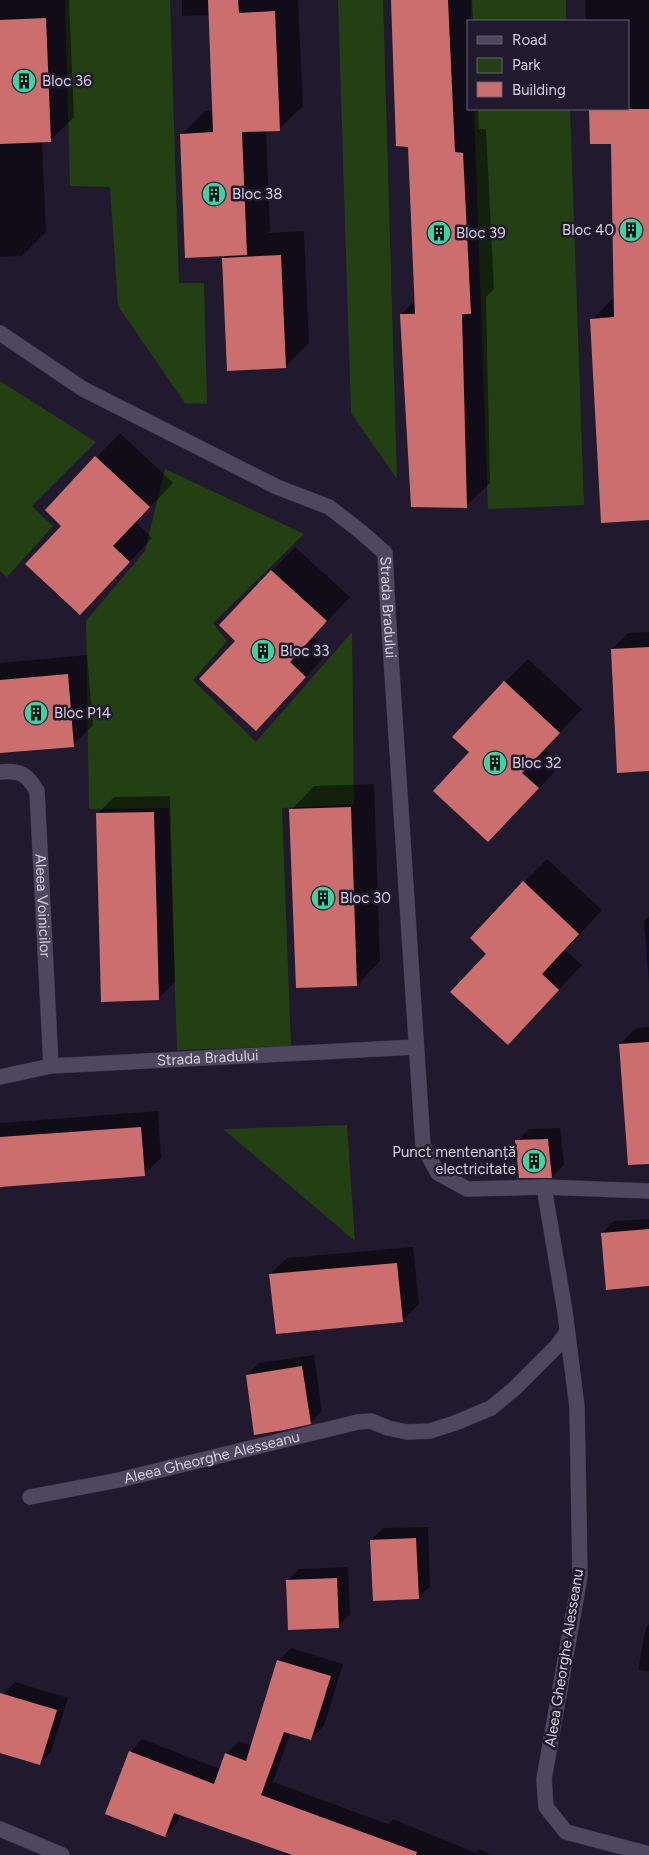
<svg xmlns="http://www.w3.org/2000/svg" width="649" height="1855" font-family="Figtree,sans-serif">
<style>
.green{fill:#234013}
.shadow{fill:#0007}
.building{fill:#cd6e6e}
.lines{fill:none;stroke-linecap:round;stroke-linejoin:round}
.street-casing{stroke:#3b3545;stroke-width:16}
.street{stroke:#4f475e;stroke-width:15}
.labels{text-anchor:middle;stroke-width:5;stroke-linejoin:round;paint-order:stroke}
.poi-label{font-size:15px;fill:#d3cfdd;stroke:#21192e;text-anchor:start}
.street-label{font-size:15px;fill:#d3cfdd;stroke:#21192e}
</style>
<rect width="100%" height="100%" fill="#21192e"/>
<path class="green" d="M65,0H170L179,283H204L207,404L185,403L118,306L110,187L70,186Z
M338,0H383L397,479L351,413Z
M471,0H566V21H471Z
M474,109H570L584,505L488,509Z
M0,381L96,442L32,506L53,526L7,577L0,571Z
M165,469L304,534L213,623L227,641L193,680L256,742L352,632L354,804L282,808L291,1046L177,1050L169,808L89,809L86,621L145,551Z
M347,1125L355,1241L223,1129Z"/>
<path class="shadow" d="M0,0H69L74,117L50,141H42L46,232L22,256L0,257Z
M182,0H298L303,106L279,129L266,130L270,230L267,233L304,231L309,343L285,367L223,258L226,255L181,135L205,111L214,110L210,15L182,16Z
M393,0H472L473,21H468V109H478L479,129H486L494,289L486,297L490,483L466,506L401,314L416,300L409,146Z
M585,0H649V519L592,320L615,296L612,143H591L590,109H628V21H586Z
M120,433L173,483L136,522L152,538L104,590L63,525L46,510Z
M295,547L350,597L313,637L329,652L256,730L237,641L220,625Z
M649,632V770L612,649L628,633Z
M87,655L93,725L73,745L0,752V663Z
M528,659L582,709L545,749L562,764L488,841L470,752L505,682Z
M374,784L380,961L357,985L291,810L314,786Z
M170,796L175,982L158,999L97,814L114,797Z
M547,859L602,910L565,950L582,965L531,1020L488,954L524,882Z
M649,916V983L644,921Z
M649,1027V1150L620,1044L636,1028Z
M158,1111L161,1158L144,1175L0,1186V1123Z
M560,1128L564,1165L552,1177L517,1141L529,1129Z
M649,1219V1285L602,1233L614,1221Z
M413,1247L419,1304L403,1320L270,1274L287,1258Z
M314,1355L322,1411L310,1423L247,1375L259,1363Z
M428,1527L430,1586L418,1598L371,1540L383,1528Z
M348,1567L350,1614L338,1626L287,1581L299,1569Z
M649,1624V1671L638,1670L646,1627Z
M291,1648L343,1664L324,1726L311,1738L291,1732L273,1782L388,1824L393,1819L476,1853L479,1849L492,1855H284L285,1851L181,1814L177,1823L165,1836L130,1752L142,1739L220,1769L226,1754L239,1741L252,1746L278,1661Z
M15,1682L68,1698L51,1752L39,1764L0,1752V1704L3,1694Z"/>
<path class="building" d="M208,0H238L239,13L275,11L280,131L242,132L247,255L185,258L180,134L213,132Z
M391,0H448L455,152L463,153L471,314H462L467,508L411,507L400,314H415L408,147L396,146Z
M46,18L51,142L0,144V20Z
M589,109H649V520L601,523L590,319L614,317L611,144H590Z
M281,255L286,368L227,371L222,258Z
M95,456L150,507L113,546L130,562L80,615L25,564L61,526L45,510Z
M271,570L327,621L290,662L306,677L256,731L199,679L235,641L219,625Z
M649,647V771L617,773L611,649Z
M68,674L74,747L0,753V680Z
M504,681L560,733L522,773L539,788L488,842L433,791L469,752L452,737Z
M351,807L357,986L296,988L289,809Z
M154,812L159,1000L101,1002L96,813Z
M523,881L579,934L542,974L559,990L508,1045L450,992L486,954L470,938Z
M649,1042V1164L628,1165L619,1044Z
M141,1127L145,1176L0,1187V1137Z
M548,1139L552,1178H519L515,1140Z
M649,1229V1286L606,1290L601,1233Z
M397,1263L403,1322L276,1334L269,1274Z
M302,1366L311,1424L284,1430L254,1435L246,1375Z
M416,1538L419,1599L373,1601L370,1540Z
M337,1578L339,1628L288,1630L286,1580Z
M277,1660L331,1676L311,1740L284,1732L261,1795L417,1852L416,1855H292L174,1813L165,1837L105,1814L129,1751L214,1784L225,1753L246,1761Z
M0,1693L57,1710L40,1765L0,1753Z"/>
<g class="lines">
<g class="street-casing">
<g id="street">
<path id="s1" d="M0,333L83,389L277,487L329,507L360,531L385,553L388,612L423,1146L438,1173L467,1189L544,1187L649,1191"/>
<path id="s2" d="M0,772C20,770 27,774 37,791L51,1066"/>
<path id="s3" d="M0,1077L51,1066L416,1047"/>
<path d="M544,1187L565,1312L577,1407L580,1576L544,1779L546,1807L566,1832L649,1854"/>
<path id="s4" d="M30,1497L119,1480L358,1422L371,1421L388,1428L407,1432L430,1431L455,1423L491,1408L514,1389L557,1346L567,1332"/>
<path d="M0,1829L62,1855"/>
</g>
</g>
<use href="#street" class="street"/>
</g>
<defs>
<g id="building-disc" transform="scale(1.25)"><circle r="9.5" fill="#3bd4a4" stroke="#21192e"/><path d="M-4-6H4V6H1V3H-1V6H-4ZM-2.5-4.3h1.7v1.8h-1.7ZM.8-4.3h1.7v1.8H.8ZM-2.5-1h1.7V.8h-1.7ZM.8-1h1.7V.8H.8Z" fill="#111"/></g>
</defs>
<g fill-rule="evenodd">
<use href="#building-disc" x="24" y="81"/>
<use href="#building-disc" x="214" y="194"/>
<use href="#building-disc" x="631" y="230"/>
<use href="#building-disc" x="439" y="233"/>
<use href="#building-disc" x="263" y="651"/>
<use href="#building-disc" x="36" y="713"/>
<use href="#building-disc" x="495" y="763"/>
<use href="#building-disc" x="323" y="898"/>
<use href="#building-disc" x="534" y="1161"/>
</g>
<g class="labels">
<g class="poi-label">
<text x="42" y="86">Bloc 36</text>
<text x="232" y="199">Bloc 38</text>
<text x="614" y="235" text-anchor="end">Bloc 40</text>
<text x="456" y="238">Bloc 39</text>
<text x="280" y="656">Bloc 33</text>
<text x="54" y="718">Bloc P14</text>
<text x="512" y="768">Bloc 32</text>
<text x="340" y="903">Bloc 30</text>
<text x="516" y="1157" text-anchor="end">Punct mentenanță<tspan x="516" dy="17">electricitate</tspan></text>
</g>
<g class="street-label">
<text dy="5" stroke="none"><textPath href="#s1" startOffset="500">Strada Bradului</textPath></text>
<text dy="5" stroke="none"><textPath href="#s2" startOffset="160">Aleea Voinicilor</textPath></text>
<text dy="5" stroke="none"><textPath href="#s3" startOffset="209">Strada Bradului</textPath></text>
<text dy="5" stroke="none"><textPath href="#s4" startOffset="186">Aleea Gheorghe Alesseanu</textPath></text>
<text transform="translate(564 1658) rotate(-81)" y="5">Aleea Gheorghe Alesseanu</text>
</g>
</g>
<rect x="467" y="20" width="162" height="90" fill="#21192e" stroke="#686274"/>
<rect x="477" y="36" width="25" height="8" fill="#4f475e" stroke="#686274"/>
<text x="512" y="45" font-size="15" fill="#d3cfdd">Road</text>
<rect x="477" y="58" width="25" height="15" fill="#234013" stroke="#686274"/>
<text x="512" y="70" font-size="15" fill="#d3cfdd">Park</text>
<rect x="477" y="82" width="25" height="15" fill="#cd6e6e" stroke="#686274"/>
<text x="512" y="95" font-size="15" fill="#d3cfdd">Building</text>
</svg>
